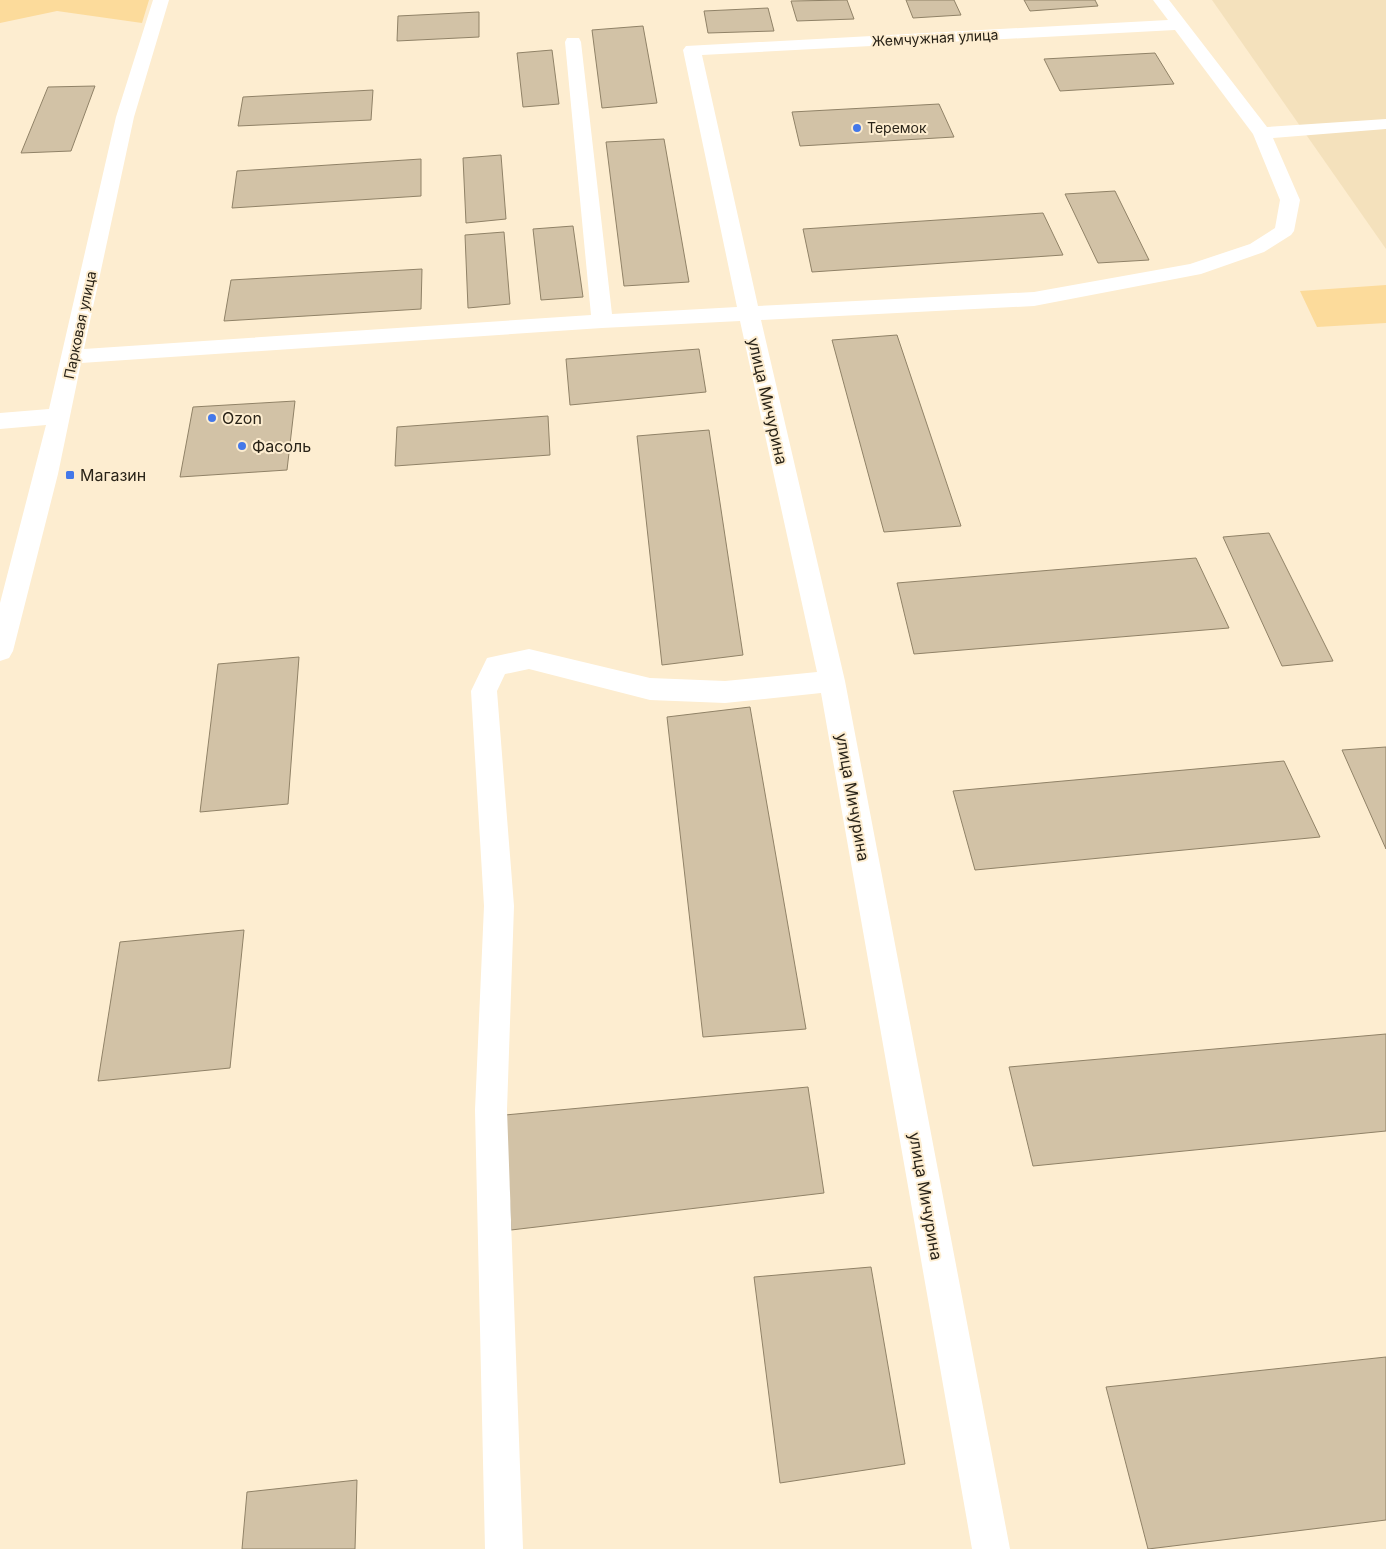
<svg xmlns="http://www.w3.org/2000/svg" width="1386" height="1549" font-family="Inter,sans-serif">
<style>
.built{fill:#f4e1bc}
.green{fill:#fcdb9b}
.building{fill:#d2c2a6;stroke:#908267}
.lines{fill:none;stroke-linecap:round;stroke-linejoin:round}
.minor{fill:#fff;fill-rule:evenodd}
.poi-dot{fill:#4478e9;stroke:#fdedd0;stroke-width:2}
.labels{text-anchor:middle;stroke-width:4;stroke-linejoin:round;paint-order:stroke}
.far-street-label{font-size:14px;fill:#292318;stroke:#fdedd0}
.far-poi-label{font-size:14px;fill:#292318;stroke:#fdedd0;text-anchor:start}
.street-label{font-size:16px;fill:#292318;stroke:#fdedd0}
.poi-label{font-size:16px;fill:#292318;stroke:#fdedd0;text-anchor:start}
</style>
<rect width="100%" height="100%" fill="#fdedd0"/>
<path class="built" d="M1212,0H1386V249Z"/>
<path class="green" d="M0,0H149L142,23L57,11L0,23Z
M1386,285V323L1317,327L1300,291Z"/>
<path class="building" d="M847,0L854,19L797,21L791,1Z
M906,0H954L961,15L913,18Z
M1024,0H1095L1098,6L1030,11Z
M768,8L774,31L708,33L704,11Z
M479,12V37L397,41L398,16Z
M643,26L657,103L602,108L592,30Z
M552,50L559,104L523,107L517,53Z
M1155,53L1174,84L1060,91L1044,59Z
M95,86L71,151L21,153L48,87Z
M373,90L371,120L238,126L243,97Z
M939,104L954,137L800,146L792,112Z
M664,139L689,282L624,286L606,142Z
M501,155L506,219L466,223L463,158Z
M421,159V196L232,208L237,171Z
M1115,191L1149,260L1098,263L1065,194Z
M1043,213L1063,255L812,272L803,229Z
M573,226L583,297L541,300L533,229Z
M504,232L510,304L468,308L465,235Z
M422,269L421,309L224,321L231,280Z
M897,335L961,526L884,532L832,340Z
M699,349L706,392L570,405L566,359Z
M295,401L287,470L180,477L193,407Z
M548,416L550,455L395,466L397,427Z
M709,430L743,655L662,665L637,436Z
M1269,533L1333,661L1282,666L1223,537Z
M1196,558L1229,628L914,654L897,583Z
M299,657L288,804L200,812L218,664Z
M750,707L806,1029L703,1037L667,717Z
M1386,747V849L1342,750Z
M1284,761L1320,837L975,870L953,791Z
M244,930L230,1068L98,1081L120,942Z
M1386,1034V1131L1033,1166L1009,1067Z
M808,1087L824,1193L511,1230L505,1115Z
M871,1267L905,1464L780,1483L754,1277Z
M1386,1357V1520L1148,1549L1106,1387Z
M357,1480L355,1549H242L247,1492Z"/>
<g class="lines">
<path class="minor" d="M153,0H169L134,117L84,349L591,315L565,42L567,38H579L581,42L612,314L737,307L683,50L686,46L1168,20L1153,0H1169L1267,127L1386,119V129L1273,138L1300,200L1294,231L1291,235L1264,252L1201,274L1034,306L761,320L845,681L1010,1549H972L821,693L725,703L650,700L529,669L505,674L497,691L514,906L507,1110L523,1549H485L475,1110L484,906L471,691L487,658L529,649L650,678L725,681L817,672L740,321L602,328L81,363L58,474L13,651L9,658L0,661V603L46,425L0,429V413L49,409L116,117ZM1175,30L1253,134L1280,200L1275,228L1250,244L1190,264L1034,292L758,306L702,55Z"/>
</g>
<g class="poi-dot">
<circle cx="857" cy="128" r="5"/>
<circle cx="212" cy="418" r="5"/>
<circle cx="242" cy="446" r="5"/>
<rect x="65" y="470" width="10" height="10" rx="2.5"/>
</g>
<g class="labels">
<g class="far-street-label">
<text transform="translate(935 38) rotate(-3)" y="5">Жемчужная улица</text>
<text transform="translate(80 325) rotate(-78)" y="5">Парковая улица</text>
</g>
<g class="far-poi-label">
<text x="867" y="133">Теремок</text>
</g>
<g class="street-label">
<text transform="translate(768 401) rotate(77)" y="6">улица Мичурина</text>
<text transform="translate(853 797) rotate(80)" y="6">улица Мичурина</text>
<text transform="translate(926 1196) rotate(80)" y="6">улица Мичурина</text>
</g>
<g class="poi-label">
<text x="222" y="424">Ozon</text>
<text x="252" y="452">Фасоль</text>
<text x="80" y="481">Магазин</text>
</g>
</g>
</svg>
